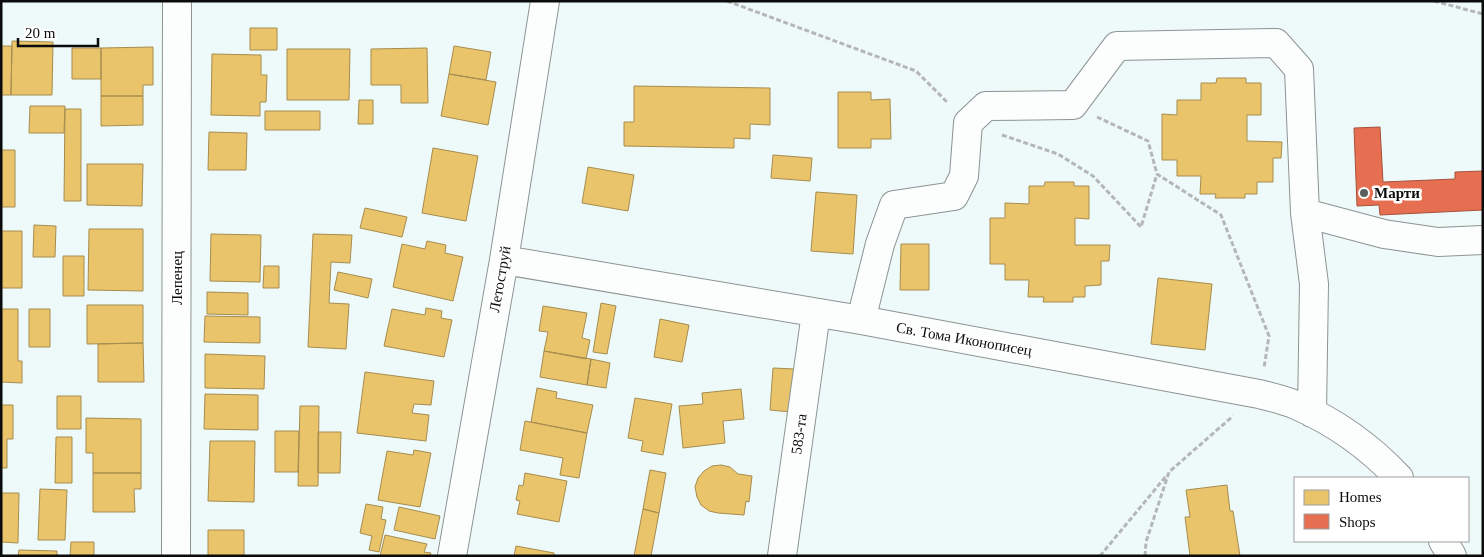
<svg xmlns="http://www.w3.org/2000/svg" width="1484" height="557" font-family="'Times New Roman',serif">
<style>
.homes{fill:#e9c46a;stroke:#a68c4e}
.shops{fill:#e76f51;stroke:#a5513c}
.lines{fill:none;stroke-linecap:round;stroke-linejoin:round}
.minor-casing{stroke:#8d9392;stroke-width:30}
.path{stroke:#b5b7b7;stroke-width:3;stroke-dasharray:5 2.5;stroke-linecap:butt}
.minor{stroke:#fcfefe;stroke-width:28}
.poi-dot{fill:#5a5f5e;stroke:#fff;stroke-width:2}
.labels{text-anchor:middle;stroke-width:5;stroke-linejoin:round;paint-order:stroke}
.poi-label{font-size:15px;font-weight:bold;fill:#0b0b0b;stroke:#fff;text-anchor:start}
.street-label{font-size:15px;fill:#0b0b0b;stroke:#fff}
</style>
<rect width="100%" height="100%" fill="#edfaf9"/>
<path class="homes" d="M250,28H277V50H250Z
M12,41L53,42L52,95H11Z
M1,46H12L11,95H1Z
M454,46L491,52L486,80L449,74Z
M153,47V85H143V96H101V48Z
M72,48H101V79H72Z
M427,48L428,103H401V85H371V49Z
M287,49H350L349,100H287Z
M212,54L261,55V75H267L266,102H260V116L211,115Z
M449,74L496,82L488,125L441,116Z
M1217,78H1246V83H1261V115H1247V141L1282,142L1281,158H1273V182H1257V194H1245V198H1215L1216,194H1200L1201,176H1177V160H1162V114L1177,115V100H1201V83H1216Z
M634,86L770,88V125L750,124V139L734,138V148L624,146V122H634Z
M838,92H871V100L890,99L891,139H871V148H838Z
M101,96H143V125L101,126Z
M359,100H373V124H358Z
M30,106H65L64,133H29Z
M65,109H81V201H64Z
M265,111H320V130H265Z
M209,132L247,133L246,170H208Z
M433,148L478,156L466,221L422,213Z
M1,150H15V207H1Z
M773,155L812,158L810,181L771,178Z
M87,164H143L142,206L87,205Z
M588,167L634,175L628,211L582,203Z
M1045,182H1074V186H1089V219L1075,218V245H1110L1109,261H1101V285L1085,286V297H1073V302H1043L1044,297H1028L1029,280H1005V264H990V218H1005V203L1029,204V186H1044Z
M816,192L857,195L853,254L811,251Z
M365,208L407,217L402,237L360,228Z
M34,225L56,226L55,257H33Z
M89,229H143V291L88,290Z
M1,231H22V288H1Z
M211,234L261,235L260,282L210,281Z
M313,234L352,235L350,263L331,262L329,303L349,304L346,349L308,347Z
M427,241L446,245L445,253L463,257L453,301L393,287L402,244L425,249Z
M901,244H929V290H900Z
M63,256H84V296H63Z
M264,266H279V288H263Z
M338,272L372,279L368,298L334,290Z
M1158,278L1212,284L1205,350L1151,344Z
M207,292L248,293V315L207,314Z
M601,303L616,306L607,354L593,352Z
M87,305H143V343L87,344Z
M543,306L587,313L582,338L590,340L586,359L544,351L548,332L539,331Z
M426,308L442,311L441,318L452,320L444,357L384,346L392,309L425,315Z
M1,309H18V361H22V383L1,382Z
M29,309H50V347H29Z
M205,316L260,317V343L204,342Z
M660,319L689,325L682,362L654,357Z
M143,343L144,382H98V344Z
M544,351L591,359L587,385L540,377Z
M205,354L265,356L264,389L205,388Z
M591,359L610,363L606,388L587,385Z
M773,368L795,369L791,412L770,410Z
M365,372L434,381L431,405L414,404L412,413L429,415L426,441L357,433Z
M537,388L557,392L556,398L593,405L587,433L531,422Z
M741,389L744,419L723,421L725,443L683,448L679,406L703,404L702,393Z
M205,394L258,395V430L204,429Z
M57,396H81V429H57Z
M635,398L672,404L663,455L641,451L643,441L628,438Z
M1,405H13V439H7V468H1Z
M300,406H319L318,486H298Z
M86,418L141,419V473H93V453H86Z
M525,421L587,433L579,478L560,475L563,458L520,450Z
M275,431H299L298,472H275Z
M318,432H341L340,473H318Z
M56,437H72V483H55Z
M210,441H255L254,502L208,501Z
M414,450L431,453L420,507L378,500L387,451L413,455Z
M721,465L730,467L738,474L752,476L749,502L746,501L744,515L718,513L709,511L701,505L697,497L695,487L698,478L704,471L712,466Z
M650,470L666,473L659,513L643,509Z
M93,473H141V489H134L135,512H93Z
M525,473L567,481L559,522L517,514L520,501L516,500L519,485L523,486Z
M1227,485L1230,511H1233L1240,556H1190L1185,517H1190L1186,490Z
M40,489L67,490L65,540H38Z
M1,493H19L18,543L1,542Z
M366,504L383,507L381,519L386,520L379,552L369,550L372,536L360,533Z
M399,507L440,516L435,539L394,530Z
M643,509L659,513L651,556H634Z
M208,530H244V556H208Z
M385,535L427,544L424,552L431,553L430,556H380Z
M71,542H94V556H70Z
M516,546L554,553V556H514Z
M19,550L57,551V556H18Z"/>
<path class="shops" d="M1380,127L1383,182L1455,179V172L1483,171V210L1380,215L1379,205L1357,206L1354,128Z"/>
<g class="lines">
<g class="minor-casing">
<path id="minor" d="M1305,213L1384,234L1438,242L1483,240
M504,260L861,320L1259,394C1271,397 1284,400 1296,405C1335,422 1370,447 1399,478
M861,320L880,244L894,205L954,196L964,176L968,123L986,106L1073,105L1117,46L1276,43L1299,69L1305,213L1314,284L1312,413
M1443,541L1452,556
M176,556L177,1
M452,556L504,260L545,1
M782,556L816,313"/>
</g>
<path class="path" d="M727,1L916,71L948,103
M1434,1L1483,14
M1097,117L1148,141L1157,174L1221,215L1269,336L1264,368
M1002,135L1058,154L1093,176L1141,227L1157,174
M1100,556L1167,475
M1145,556L1146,542L1169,472L1233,416"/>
<use href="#minor" class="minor"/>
</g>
<circle class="poi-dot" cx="1364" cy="193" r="5"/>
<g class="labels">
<g class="poi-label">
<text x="1374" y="198">Марти</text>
</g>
<g class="street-label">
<text transform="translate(177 278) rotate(-90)" y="5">Лепенец</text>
<text transform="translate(500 279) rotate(-80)" y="5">Летоструй</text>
<text transform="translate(964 339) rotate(10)" y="5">Св. Тома Иконописец</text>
<text transform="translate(799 434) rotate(-82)" y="5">583-та</text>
</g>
</g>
<rect width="1484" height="557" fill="none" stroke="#0b0b0b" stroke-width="5"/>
<rect x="1294" y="477" width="175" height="65" fill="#ffffff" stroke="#9d9d9d"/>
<rect x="1304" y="490" width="25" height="15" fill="#e9c46a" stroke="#9d9d9d"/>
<text x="1339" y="502" font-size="15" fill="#0b0b0b">Homes</text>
<rect x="1304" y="514" width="25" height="15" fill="#e76f51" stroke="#9d9d9d"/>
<text x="1339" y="527" font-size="15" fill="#0b0b0b">Shops</text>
<path d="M18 38v8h80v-8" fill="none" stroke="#0b0b0b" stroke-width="2.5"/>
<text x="25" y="38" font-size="15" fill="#0b0b0b" stroke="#ffffff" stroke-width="4" paint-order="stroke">20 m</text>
</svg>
